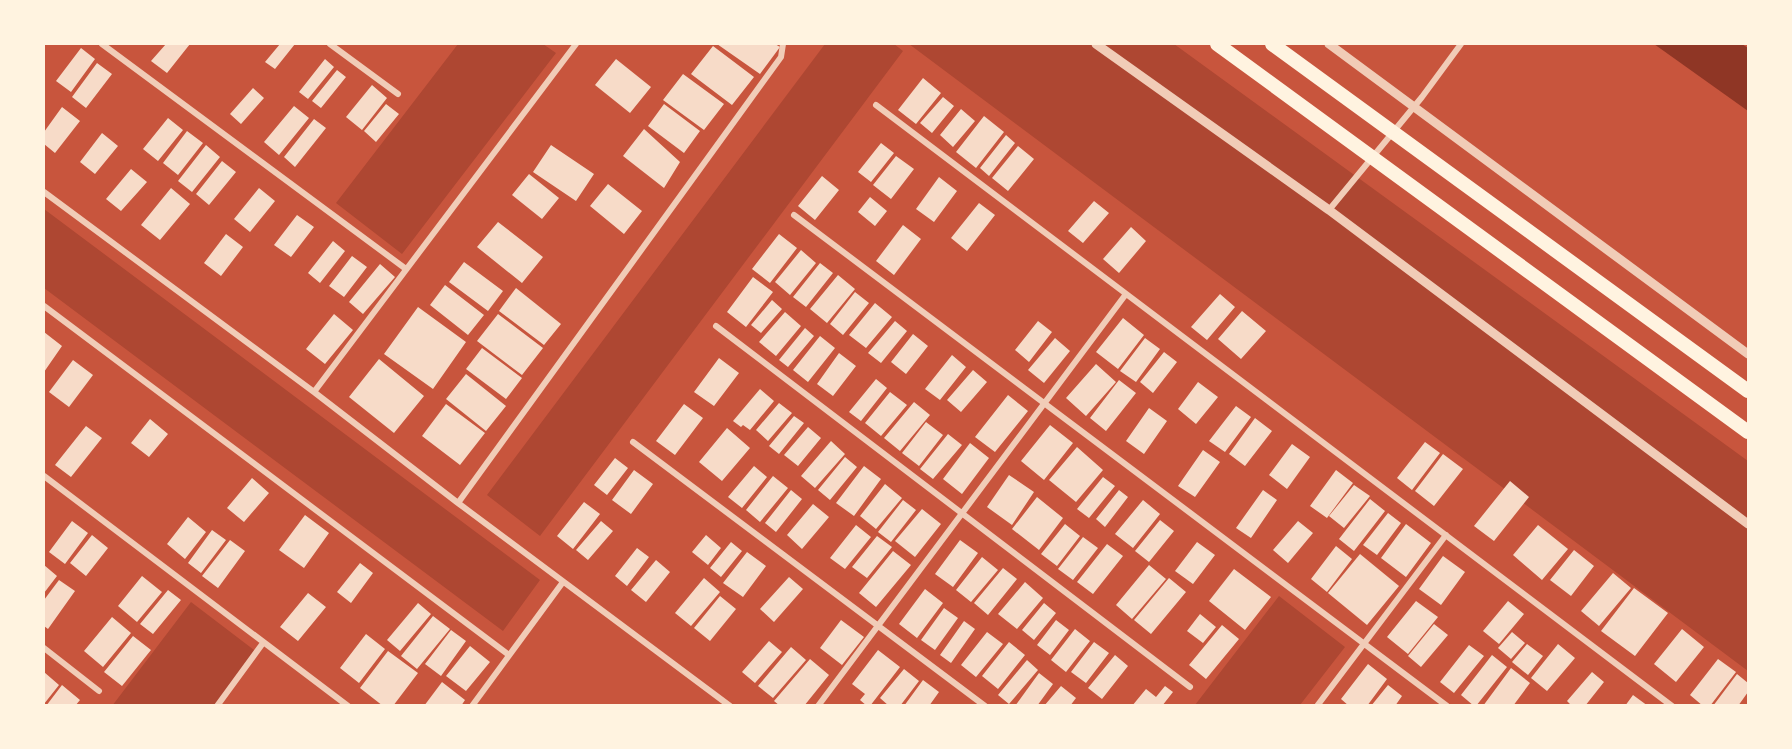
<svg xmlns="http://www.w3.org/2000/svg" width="1792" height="749" font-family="'Golos Text',sans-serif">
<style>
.green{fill:#ae4732}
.water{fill:#8f3625}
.building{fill:#f7dbc8}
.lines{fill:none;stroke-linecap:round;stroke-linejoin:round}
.minor{stroke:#f1ccb7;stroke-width:6}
.tertiary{stroke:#f1ccb7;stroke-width:9}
.trunk{stroke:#fff3e0;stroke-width:14}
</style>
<rect width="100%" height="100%" fill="#c8553d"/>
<path class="green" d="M458,44H543L556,53L402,254L336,203Z
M825,44H894L903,51L540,536L487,495Z
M909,44H1174L1748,461V671Z
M44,209L540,580L503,631L44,288Z
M1279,596L1345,647L1300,705H1195Z
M191,602L258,653L218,705L112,706Z"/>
<path class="water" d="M1654,44H1742L1748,48V111Z"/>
<path class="building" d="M166,44H190L167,73L151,61Z
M280,44H295L275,69L265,62Z
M717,44H775L780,47L760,74Z
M713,46L754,77L732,105L691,74Z
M81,48L95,59L71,92L56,81Z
M325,59L334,67L308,99L299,92Z
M616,59L651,87L630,113L595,85Z
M97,63L112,74L86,108L72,97Z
M337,70L346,77L321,108L312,101Z
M683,74L724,104L704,130L663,100Z
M923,78L941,93L916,124L898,110Z
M372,85L387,98L362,130L346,117Z
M253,88L264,98L241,124L230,114Z
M943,97L954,106L932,133L920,123Z
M386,104L399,114L376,142L364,131Z
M664,104L700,131L684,153L648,126Z
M294,106L309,118L279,155L264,142Z
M62,107L80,121L55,153L44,144V132Z
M961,109L975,121L953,147L940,135Z
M984,116L1004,132L976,168L956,152Z
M168,118L183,130L158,161L143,149Z
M314,119L326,128L295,167L284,157Z
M644,129L680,162L664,188L623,156Z
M187,131L203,143L178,175L163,163Z
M102,133L118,146L95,174L80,162Z
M1006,135L1015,143L989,176L980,168Z
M881,143L894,153L871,182L858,172Z
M206,145L220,157L192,192L178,181Z
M551,145L594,174L576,201L533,172Z
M1018,146L1034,159L1008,191L992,178Z
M896,156L914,169L891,199L873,185Z
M222,161L236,172L209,205L196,194Z
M131,169L147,182L121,211L106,199Z
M529,174L559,198L542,219L512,195Z
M822,176L839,190L815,220L798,206Z
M939,177L957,191L934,222L916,209Z
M608,184L642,211L624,234L590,206Z
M171,188L190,204L160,240L141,225Z
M259,188L275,201L250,232L234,219Z
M870,197L887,211L875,226L858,212Z
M1094,201L1109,213L1083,243L1068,231Z
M979,203L995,215L967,251L951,238Z
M297,215L314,227L291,257L274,245Z
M498,222L543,257L522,283L477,247Z
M903,225L921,239L894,275L876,261Z
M1131,227L1146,241L1119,273L1103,259Z
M226,234L243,247L221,276L204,263Z
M779,234L797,248L770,283L752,269Z
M333,241L345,251L320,283L308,273Z
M801,250L816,263L790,295L775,282Z
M352,256L367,267L344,297L329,286Z
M464,262L503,291L488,311L449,282Z
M820,263L833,273L806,307L793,297Z
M380,264L395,277L363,314L349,302Z
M838,275L855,289L827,323L810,309Z
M753,277L773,292L746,327L727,312Z
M445,285L484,315L468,335L430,305Z
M516,288L561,324L544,345L499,311Z
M855,292L869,303L843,335L830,324Z
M1220,294L1235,307L1207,340L1191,327Z
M772,300L782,309L761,333L751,325Z
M875,303L892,317L866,348L849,335Z
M418,307L466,342L433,389L384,354Z
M1242,311L1266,331L1241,359L1218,339Z
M785,312L801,326L776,356L759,342Z
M334,314L353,330L325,364L306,349Z
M498,314L543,348L522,375L477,341Z
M1123,318L1144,335L1118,369L1096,352Z
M895,321L907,331L881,363L868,353Z
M1038,321L1052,332L1029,362L1015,350Z
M805,328L814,336L788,367L779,360Z
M44,332L62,346L44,372Z
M913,334L928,346L906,374L891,362Z
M820,336L835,348L808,382L793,370Z
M1055,338L1070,351L1044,383L1028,370Z
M1145,338L1160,349L1136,382L1120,371Z
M482,348L522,378L506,399L466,369Z
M1164,352L1177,362L1153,393L1140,382Z
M839,353L856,366L833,396L817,384Z
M952,355L966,367L940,400L925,389Z
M719,358L739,373L714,406L694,392Z
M379,359L424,396L394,433L349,397Z
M73,360L93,375L69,407L49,392Z
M1096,364L1116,382L1086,416L1066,398Z
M973,370L987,382L961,412L947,400Z
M466,374L506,406L486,431L446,399Z
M876,379L887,388L861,421L849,412Z
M1119,380L1136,393L1106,431L1090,418Z
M1198,382L1218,397L1196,424L1178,409Z
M760,389L774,401L750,430L743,425L741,427L733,421Z
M890,392L907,405L881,436L865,423Z
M1008,395L1028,411L995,452L975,437Z
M914,402L930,415L900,451L884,438Z
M779,403L792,413L768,441L756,430Z
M446,404L485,433L460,465L422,436Z
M684,404L703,418L675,455L656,441Z
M1236,406L1251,417L1225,452L1209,441Z
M1149,408L1167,421L1144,454L1126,441Z
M794,416L804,423L779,454L769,446Z
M1255,418L1272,431L1245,466L1229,454Z
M150,419L168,434L149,457L131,443Z
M926,422L943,435L919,466L902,453Z
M1050,425L1073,443L1044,480L1021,461Z
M86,426L102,438L71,477L55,465Z
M808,427L821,438L798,466L784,455Z
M727,428L750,448L722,481L699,462Z
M948,434L962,445L933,479L920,469Z
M831,441L845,454L815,488L801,476Z
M1425,442L1440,453L1412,490L1397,478Z
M970,443L989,458L962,494L943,479Z
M1292,444L1310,457L1287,489L1269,475Z
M1077,447L1103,470L1076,502L1049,480Z
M1203,450L1220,462L1195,497L1178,486Z
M1443,454L1463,469L1434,506L1415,491Z
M845,457L857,467L830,500L818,490Z
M615,458L628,468L607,495L594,485Z
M754,466L767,477L742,508L728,497Z
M864,466L881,479L854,516L836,503Z
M634,470L653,484L631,514L612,500Z
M1336,470L1353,483L1327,518L1310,506Z
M1009,475L1034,492L1012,525L987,507Z
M773,476L788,488L760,522L746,510Z
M1103,477L1115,486L1089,518L1077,509Z
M252,478L269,493L244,522L227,508Z
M1510,481L1529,497L1494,541L1474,526Z
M885,484L902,498L876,529L860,516Z
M1354,485L1370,496L1344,528L1329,516Z
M791,490L802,499L776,532L765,523Z
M1119,490L1128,497L1105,527L1096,519Z
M1263,490L1277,500L1251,538L1236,528Z
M1037,497L1063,518L1039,550L1012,529Z
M1370,499L1385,511L1354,551L1339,539Z
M903,500L916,510L891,542L878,532Z
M1143,500L1160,514L1133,548L1115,534Z
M584,502L600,514L573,549L557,536Z
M813,504L829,517L802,549L787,535Z
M922,509L941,524L915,557L895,541Z
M1388,513L1401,523L1377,555L1363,545Z
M305,515L329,533L304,568L279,550Z
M188,517L206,532L185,559L167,544Z
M1160,520L1174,531L1149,562L1135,551Z
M72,521L88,533L65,564L49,552Z
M601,521L613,531L588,560L576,550Z
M1298,521L1313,533L1288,563L1273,550Z
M1065,524L1080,536L1057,566L1041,554Z
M1406,524L1431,543L1406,577L1381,558Z
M856,525L871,537L845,569L830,558Z
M1538,525L1568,549L1542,580L1513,555Z
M212,530L226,540L201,573L188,563Z
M92,535L108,548L86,576L70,563Z
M706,535L721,548L708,565L692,552Z
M877,536L892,547L867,578L852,567Z
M1083,537L1098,548L1073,580L1058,569Z
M230,540L245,551L218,588L202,576Z
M960,540L978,553L953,587L935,574Z
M731,542L742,551L721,577L710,568Z
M1197,542L1215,555L1193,584L1175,571Z
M1107,544L1123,556L1093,594L1077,582Z
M1336,546L1352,559L1327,592L1311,579Z
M637,548L649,557L627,586L615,576Z
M1574,550L1594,566L1571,596L1550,580Z
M893,551L911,565L876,607L859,593Z
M747,552L766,566L743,597L723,583Z
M1360,554L1399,586L1367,625L1328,593Z
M1443,556L1465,572L1441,605L1419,589Z
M982,557L998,570L971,602L956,590Z
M656,560L670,572L646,602L631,590Z
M360,563L373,573L351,603L337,592Z
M44,565L57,576L44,593Z
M1149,565L1166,579L1132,619L1116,605Z
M1003,568L1017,579L988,615L974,603Z
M1234,569L1271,597L1245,630L1209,601Z
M1613,573L1631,588L1599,626L1581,611Z
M142,576L162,592L137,622L118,606Z
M789,577L803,589L774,622L760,609Z
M704,578L720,592L691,626L675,613Z
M1169,578L1186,592L1151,634L1134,620Z
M59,580L75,591L48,629L44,626V600Z
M1025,582L1043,598L1017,629L998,614Z
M1634,588L1668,613L1635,656L1601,631Z
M925,589L943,603L917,638L899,624Z
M168,590L181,600L153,634L140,624Z
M308,593L326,607L298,641L280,627Z
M720,596L736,609L710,641L694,628Z
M1416,601L1438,617L1408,654L1387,637Z
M1508,601L1524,614L1499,644L1483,631Z
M418,603L431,614L400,651L387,640Z
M1044,603L1056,613L1034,640L1022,630Z
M944,608L958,618L935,650L921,640Z
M1200,614L1216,627L1203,643L1187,631Z
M433,616L450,629L417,669L401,656Z
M112,617L131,633L103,667L84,651Z
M841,620L864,637L842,665L820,648Z
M1056,620L1069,630L1050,655L1037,645Z
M964,621L975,629L951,663L940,655Z
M1434,624L1448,635L1421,667L1408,656Z
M1222,625L1239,639L1206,679L1189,665Z
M1075,629L1090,641L1066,672L1051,660Z
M1682,629L1704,647L1676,682L1654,664Z
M451,630L466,641L441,676L425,664Z
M987,632L1003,644L976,677L961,665Z
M1512,632L1525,643L1511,659L1498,648Z
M366,634L385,649L359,683L340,668Z
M133,636L151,650L122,686L104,672Z
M769,641L782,652L755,683L742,672Z
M1009,642L1025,655L998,689L982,676Z
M1094,642L1109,653L1086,683L1071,672Z
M1527,644L1543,656L1528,675L1512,662Z
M1558,644L1575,658L1547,691L1531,678Z
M1469,645L1484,656L1454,693L1440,682Z
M470,646L490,662L466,691L446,676Z
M791,647L806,660L773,698L758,686Z
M878,650L900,667L870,706H867L860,700L865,694L852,684Z
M388,651L418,673L393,706H383L360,688Z
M1115,655L1128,666L1102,699L1088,688Z
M1492,655L1507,667L1476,706H1474L1461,695Z
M810,659L829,675L804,706H780L774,701Z
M1718,659L1736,672L1710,706H1703L1690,695Z
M1027,660L1038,670L1009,704L998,695Z
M1368,664L1387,679L1367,706H1349L1341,699Z
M1511,668L1530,683L1513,706H1483Z
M904,669L919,681L900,706H889L880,698Z
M44,672L59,685L44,704Z
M1592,672L1604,682L1585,706H1572L1567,701Z
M1039,673L1053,684L1037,706H1015Z
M1737,674L1748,683V692L1738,706H1713Z
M923,680L939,692L929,706H904Z
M442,682L465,700L461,706H424Z
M62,685L80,700L75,706H46Z
M1388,685L1402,696L1395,706H1371Z
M1061,686L1076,698L1070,706H1044Z
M1165,686L1173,692L1162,706H1132L1146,689L1156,697Z
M1633,695L1648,706H1625Z"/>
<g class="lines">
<path class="minor" d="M102,44L406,269
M330,44L398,94
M876,105L1672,706
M44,192L314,392L458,503L730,706
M1329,210L1422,97L1461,44
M794,215L1447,706
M44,306L509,655
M716,326L1190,687
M314,392L576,44
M633,442L985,706
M44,476L348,706
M458,503L781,57L783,44
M44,648L99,691
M217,706L263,643
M472,706L563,582
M818,706L1126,294
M1317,706L1446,535"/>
<path class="tertiary" d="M1096,44L1329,210L1748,524
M1329,44L1748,354"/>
<path class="trunk" d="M1217,44L1748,432
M1272,44L1748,391"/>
</g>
<rect width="1792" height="749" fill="none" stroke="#fff3e0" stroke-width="90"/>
</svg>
